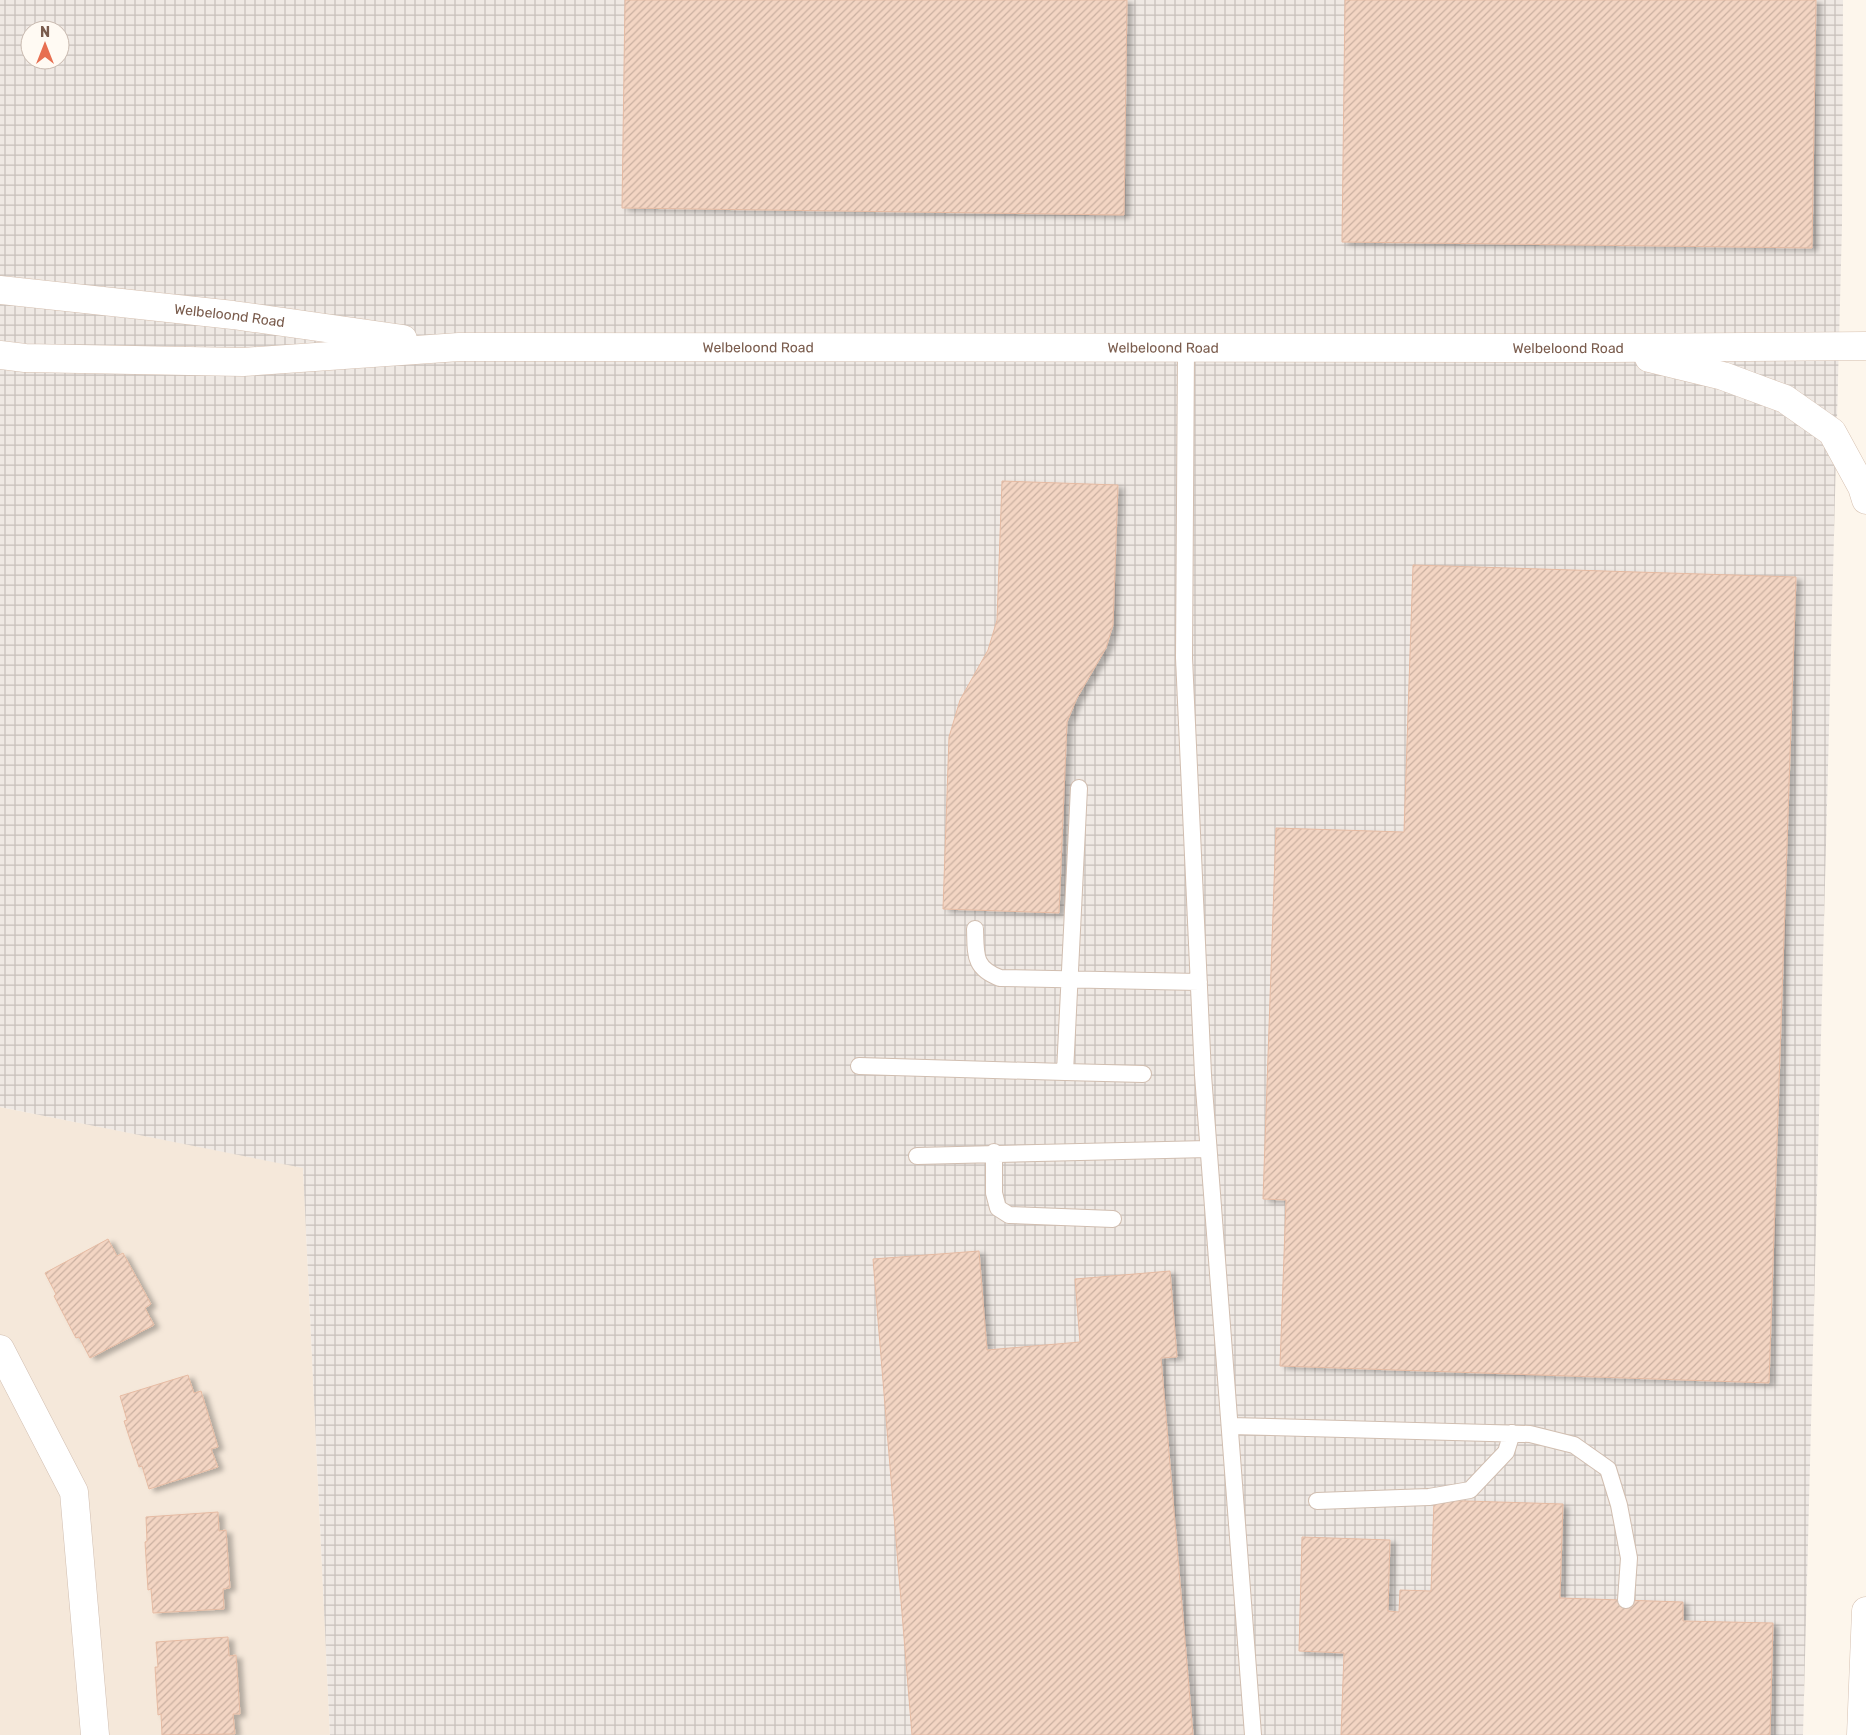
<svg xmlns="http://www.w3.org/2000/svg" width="1866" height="1735" font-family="Rubik,sans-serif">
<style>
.residential{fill:#f5e8da}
.industrial{fill:url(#industrial-grid);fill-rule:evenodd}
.building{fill:url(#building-hatch);stroke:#e6bba3;filter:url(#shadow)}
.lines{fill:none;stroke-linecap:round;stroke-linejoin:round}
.service-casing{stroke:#d1beb0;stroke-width:18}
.minor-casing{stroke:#d1beb0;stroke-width:29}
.secondary-casing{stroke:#d6c0b0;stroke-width:29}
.service{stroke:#fff;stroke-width:16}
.minor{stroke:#fff;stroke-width:28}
.secondary{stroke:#fff;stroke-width:28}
.labels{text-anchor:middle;stroke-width:4.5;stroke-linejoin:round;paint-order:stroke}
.street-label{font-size:14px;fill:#7a5c4d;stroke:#fffaf3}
</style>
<defs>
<pattern id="industrial-grid" width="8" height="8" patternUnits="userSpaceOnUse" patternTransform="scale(1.25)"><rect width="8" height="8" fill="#efe9e4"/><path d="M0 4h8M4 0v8" fill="none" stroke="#c7c0bb"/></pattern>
<pattern id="building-hatch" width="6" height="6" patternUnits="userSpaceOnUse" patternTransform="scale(1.25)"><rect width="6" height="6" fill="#f3d5c3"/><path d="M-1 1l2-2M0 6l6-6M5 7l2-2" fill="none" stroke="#cab0a1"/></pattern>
<filter id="shadow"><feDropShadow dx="5.5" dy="3" stdDeviation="2.5" flood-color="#0004"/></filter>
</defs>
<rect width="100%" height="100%" fill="#fdf6ec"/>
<path class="residential" d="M0,1107L303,1167L330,1735H0Z"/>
<path class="industrial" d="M0,0H1843L1842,225L1803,1735H330L303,1168L0,1107ZM30,30H60V60H30Z"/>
<path class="building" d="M625,0H1127L1124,215L622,208Z
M1345,0H1816L1812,248L1342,242Z
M1002,481L1118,485L1113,625L1106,648L1077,698L1067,722L1059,913L943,909L949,737L960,700L988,650L997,620Z
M1413,565L1796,577L1769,1383L1280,1366L1286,1200L1263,1199L1276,828L1404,832Z
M108,1239L117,1256L123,1253L151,1304L145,1308L154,1325L90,1358L79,1337L76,1338L54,1296L56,1294L45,1273Z
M979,1251L987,1350L1080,1342L1075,1279L1170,1271L1177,1357L1161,1358L1193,1735H912L873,1259Z
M188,1375L194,1393L201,1391L218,1447L211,1449L218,1467L149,1489L142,1466L139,1467L124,1421L127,1420L120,1396Z
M1434,1500L1563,1504L1560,1598L1683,1602V1621L1773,1623L1770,1735H1341L1344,1653L1299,1651L1302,1537L1390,1540L1388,1611L1399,1612L1400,1590L1431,1591Z
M218,1512L219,1531L226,1530L230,1588L223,1589L224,1609L153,1613L151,1589L148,1590L145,1542L147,1541L146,1517Z
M228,1637L229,1656L236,1655L240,1714H233L235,1734L162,1735L161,1714L158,1715L155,1667H158L156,1642Z"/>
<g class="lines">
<g class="service-casing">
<path id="service" d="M1186,348L1184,658L1203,1075L1253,1735
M975,929C976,954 973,968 1000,978L1199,982
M859,1066L1065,1072L1079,788
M1065,1072L1143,1074
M994,1152V1193L998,1208L1009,1215L1113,1219
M917,1156L1208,1149
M1230,1426L1530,1434L1574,1445L1608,1469L1619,1505L1629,1558L1626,1600
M1317,1501L1429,1497L1470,1490L1506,1452L1512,1433"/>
</g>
<g class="minor-casing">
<path id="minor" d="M0,1349L74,1492L95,1735"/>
</g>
<g class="secondary-casing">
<g id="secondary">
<path id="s1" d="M0,290L233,315L403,339"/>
<path id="s2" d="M0,355L25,358L243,362L459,347L1610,348L1866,346"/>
<path d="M1649,358L1723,376L1785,399L1832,432L1862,487L1866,500"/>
<path d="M1861,1735L1866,1611"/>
</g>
</g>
<use href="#service" class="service"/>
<use href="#minor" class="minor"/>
<use href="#secondary" class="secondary"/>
</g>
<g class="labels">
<g class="street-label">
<text dy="5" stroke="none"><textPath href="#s1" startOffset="231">Welbeloond Road</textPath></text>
<text dy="5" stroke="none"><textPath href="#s2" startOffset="759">Welbeloond Road</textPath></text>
<text dy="5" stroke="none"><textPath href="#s2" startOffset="1164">Welbeloond Road</textPath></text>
<text dy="5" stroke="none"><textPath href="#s2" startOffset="1569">Welbeloond Road</textPath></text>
</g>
</g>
<g transform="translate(45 45)"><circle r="24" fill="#fffaf3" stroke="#cabbb1"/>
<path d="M0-4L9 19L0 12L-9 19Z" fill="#e76f51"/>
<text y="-8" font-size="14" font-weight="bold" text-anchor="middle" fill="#7a5c4d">N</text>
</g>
</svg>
